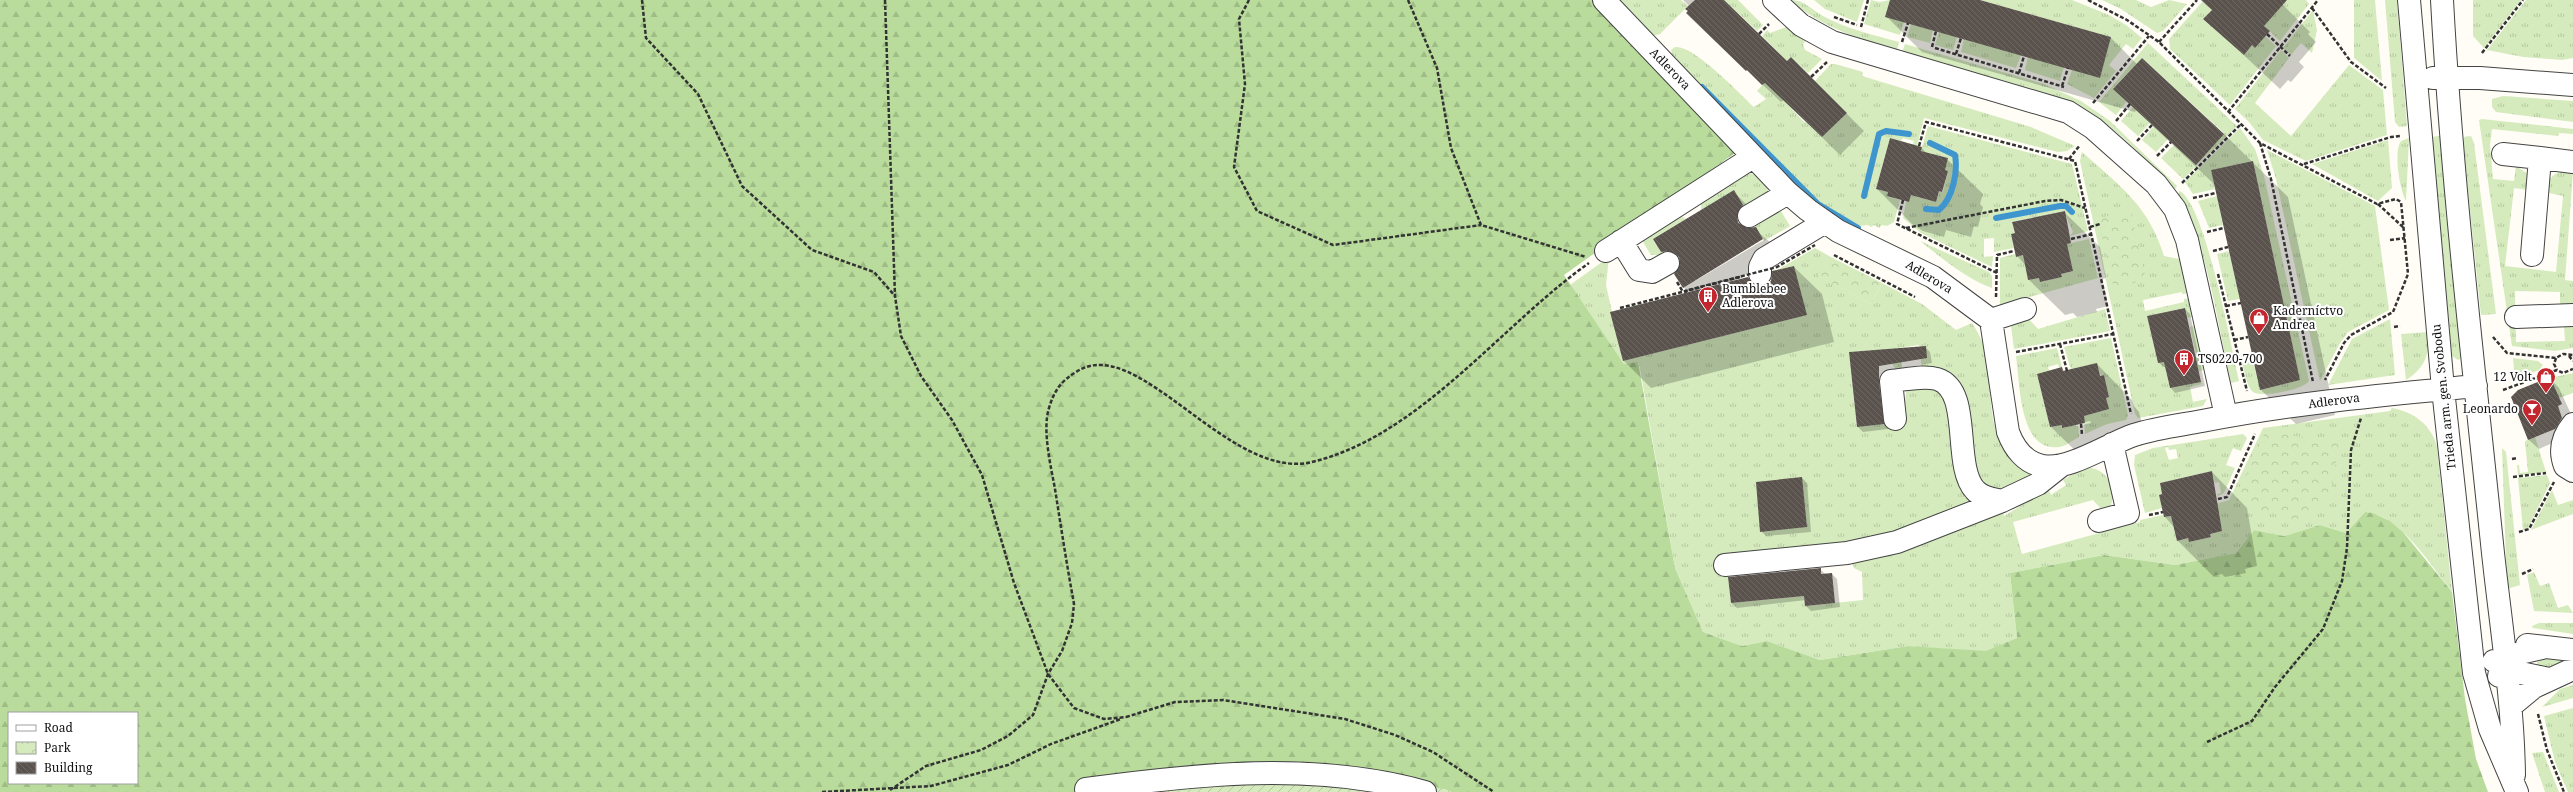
<svg xmlns="http://www.w3.org/2000/svg" width="2573" height="792" font-family="'Noto Serif',serif">
<style>
.grass{fill:url(#grass-tufts);fill-rule:evenodd}
.forest{fill:url(#forest-firs);fill-rule:evenodd}
.park{fill:url(#park-crowns)}
.garden{fill:url(#garden-furrows)}
.shadow{fill:#0003;fill-rule:evenodd}
.lines{fill:none;stroke-linecap:round;stroke-linejoin:round}
.stream{stroke:#3f96cf;stroke-width:6}
.building{fill:url(#building-back-hatch)}
.minor-casing{stroke:#444;stroke-width:24}
.path{stroke:#333;stroke-width:2.5;stroke-dasharray:4 2;stroke-linecap:butt}
.minor{stroke:#fff;stroke-width:22}
.path-bridge{stroke:#333;stroke-width:2.5;stroke-dasharray:4 2;stroke-linecap:butt}
.labels{text-anchor:middle;stroke-width:4;stroke-linejoin:round;paint-order:stroke}
.street-label{font-size:12px;fill:#111;stroke:#fff}
.poi-label{font-size:12px;fill:#111;stroke:#fff;text-anchor:start}
</style>
<defs>
<pattern id="grass-tufts" width="24" height="20" patternUnits="userSpaceOnUse"><rect width="24" height="20" fill="#d5ebbd"/><path d="M3 7l-1-3M5 7V3M7 7l1-3M15 17l-1-3M17 17v-4M19 17l1-3" fill="none" stroke="#b6c8a1"/></pattern>
<pattern id="forest-firs" width="22" height="20" patternUnits="userSpaceOnUse"><rect width="22" height="20" fill="#b9dc9c"/><path d="M5 1l3.5 6h-7zM16 11l3.5 6h-7z" fill="#9ebc85"/></pattern>
<pattern id="park-crowns" width="20" height="18" patternUnits="userSpaceOnUse"><rect width="20" height="18" fill="#d5ebbd"/><path d="M2 6a3 3 0 1 1 6 0M12 15a3 3 0 1 1 6 0" fill="none" stroke="#b6c8a1"/></pattern>
<pattern id="garden-furrows" width="10" height="10" patternUnits="userSpaceOnUse"><rect width="10" height="10" fill="#d5ebbd"/><path d="M-1 1l2-2M0 10L10 0M9 11l2-2" fill="none" stroke="#b6c8a1"/></pattern>
<pattern id="building-back-hatch" width="6" height="6" patternUnits="userSpaceOnUse"><rect width="6" height="6" fill="#5a524d"/><path d="M-1 5l2 2M0 0l6 6M5-1l2 2" fill="none" stroke="#6d6662"/></pattern>
</defs>
<rect width="100%" height="100%" fill="#fffdf5"/>
<path class="grass" d="M1613,0H1681L1688,6L1660,34L1653,36Z
M1724,0H1738L1763,25L1757,31Z
M1791,0C1805,0 1810,9 1823,16C1846,29 1874,35 1899,42L1897,50C1859,38 1821,28 1791,0Z
M1814,0H1864L1857,22L1825,9Z
M1871,0L1880,2L1890,0L1904,22L1900,35L1864,24Z
M1980,0H2072L2109,15L2126,25L2142,38L2133,49L2126,44L2109,65L2116,71L2094,98L2067,84L2072,70L2100,77L2111,37Z
M2102,0H2136L2151,7L2169,0L2187,4L2163,31L2157,33L2121,9Z
M2204,0H2216L2209,7L2212,10L2204,19L2244,54L2252,45L2255,47L2265,36L2276,46L2230,105L2170,49L2169,39Z
M2275,0H2306L2309,4L2280,41L2264,26Z
M2354,0H2375L2382,81L2354,58Z
M2385,0H2397L2407,126L2399,127L2395,122Z
M2473,0H2521L2484,48L2473,36Z
M2526,0H2573V58L2562,60L2523,57L2487,50Z
M2313,10L2317,30L2312,53L2301,43L2291,55L2283,48Z
M1911,24L1933,30L1930,43L1907,37Z
M1786,27L1805,41L1803,45L1805,50L1822,59L1808,73L1791,57L1787,61L1762,36L1767,30L1770,33Z
M1939,32L1957,37L1953,50L1935,45Z
M1964,39L2021,55L2016,68L1961,52Z
M2148,43L2237,126L2183,179L2161,158L2174,145L2196,165L2224,133L2142,58L2113,88L2127,101L2116,115L2099,102Z
M1905,44L2044,84L2081,101L2110,121L2177,186L2175,189C2142,155 2108,118 2065,99L1902,52Z
M1675,47C1694,45 1739,93 1754,107L1766,99L1757,91L1766,81L1805,123L1806,121L1822,137L1847,113L1815,81L1831,64H1835L1863,72L1862,76L2031,127L2075,146L2067,151L2058,152L1924,118L1917,146L1913,145L1914,141L1903,138L1901,141L1890,138L1876,189L1888,192L1887,196L1900,200L1894,222L1887,226L1882,225L1879,228L1874,225L1871,227L1868,225L1859,226L1857,229L1817,205L1673,59L1671,50Z
M2281,50L2289,58L2255,103L2291,136L2349,65L2383,90L2387,135L2306,161L2263,140L2249,122L2235,109Z
M2028,57L2064,67L2060,81L2025,70Z
M2503,96L2573,101V122L2496,112L2492,107V99Z
M2133,107L2150,123L2138,136L2121,121Z
M2482,119L2573,129V134L2559,133L2558,136L2492,129L2490,145L2493,179L2514,181L2516,166L2528,174V190L2514,188L2505,266L2556,272L2563,196L2545,192C2549,176 2556,169 2573,172L2565,280L2573,281V303L2569,306L2560,307V292L2515,291L2516,342L2565,341L2564,326L2573,325V348L2555,351L2512,346L2479,120Z
M1928,126L2072,164L2088,231L2070,236L2073,232L2064,211L2012,222L2015,233L2011,234L2014,248L1994,252V238L1984,239V257L1993,256L1992,267L1921,233L1903,218L1906,202H1909L1911,195L1936,202L1939,191L1943,192L1948,171L1945,170L1948,158L1921,151Z
M2154,126L2168,139L2156,152L2142,140Z
M2240,128L2255,149L2264,176L2309,381C2303,390 2262,398 2253,392C2246,386 2245,372 2242,363L2253,361L2260,389L2300,380L2253,161L2211,170L2215,189L2193,194L2185,182Z
M2441,136L2462,358L2458,360L2452,356L2431,137Z
M2471,136L2474,143L2496,314L2481,315L2463,143L2464,137Z
M2409,138L2406,201C2400,190 2393,152 2401,141Z
M2388,140L2392,188L2378,201L2312,164Z
M2267,150L2375,206L2389,310L2348,332L2340,343L2320,381L2276,179Z
M2082,152C2119,185 2149,206 2164,256L2184,260L2191,293L2182,294V292L2143,300L2145,311L2184,302V299L2192,298L2195,316L2188,318L2185,308L2147,316L2158,363L2196,354L2190,327L2197,325L2207,369L2199,371L2197,364L2166,371L2170,388L2201,382L2202,384L2190,387L2193,402L2207,399L2203,406L2138,418L2135,414L2080,161Z
M1745,173C1759,173 1763,181 1769,192L1744,207L1734,191L1701,210V201Z
M2180,191C2206,207 2231,347 2239,381L2231,383C2217,322 2208,247 2178,193Z
M2217,196L2223,225L2209,228L2198,201Z
M1779,208L1790,226L1764,241L1753,223Z
M1677,214L1686,219L1653,239L1663,255H1651L1643,242L1644,236Z
M2089,239L2098,278L2000,305V258L2015,254L2016,257L2023,255L2028,280L2039,278L2041,282L2062,277L2061,274L2073,271L2067,244Z
M1920,241L1989,272L1992,276V288C1965,278 1943,259 1920,241Z
M1815,248L1829,256L1819,276L1871,304L1882,283L1922,304L1956,330L1972,323C1977,331 1983,341 1985,350C1996,400 1980,450 2037,475L1994,495C1958,495 1968,416 1957,393C1954,386 1949,381 1944,376L1932,375L1922,369L1919,345L1899,348L1903,375L1899,374C1880,346 1882,350 1849,352L1857,427L1903,420L1907,383H1934C1965,404 1950,455 1966,485C1970,492 1977,497 1984,502C1949,516 1915,532 1879,542C1829,555 1774,556 1722,560L1723,571L1800,563L1807,567L1728,575L1731,603L1804,596L1805,606L1863,600L1862,572L1854,568L1850,558L1900,545L1991,509L2003,508L2004,516L2048,489L2051,495L2066,485L2063,480C2071,476 2083,466 2092,468C2110,472 2117,492 2110,507L2102,510L2093,500L2013,522L2022,554L2140,522V520L2163,515L2164,517L2171,516L2177,541L2188,538L2189,542L2211,537L2210,534L2222,531L2216,504L2229,500L2263,428L2390,411L2392,408C2414,412 2431,425 2437,446L2452,592C2431,566 2401,515 2365,512L2346,533L2320,525L2284,536L2254,530L2236,553L2175,565L2104,555L2010,573L2017,638L1986,652L1908,646L1820,660L1767,641L1742,646L1703,632L1675,568L1639,363L1624,364L1570,285L1609,257L1606,285L1623,361L1806,315L1794,266L1777,270Z
M2229,251L2240,299L2228,301L2217,254Z
M2105,309L2110,331L2014,349L2011,326L2027,317L2038,329Z
M2390,319L2395,375L2328,385L2352,339Z
M2428,332C2430,354 2425,368 2406,380L2401,334Z
M2111,338L2128,415L2126,420L2107,424L2085,434L2084,416L2108,409L2106,398L2109,396L2104,375L2071,370L2064,347Z
M2057,348L2062,367L2059,368L2058,364L2048,367L2049,371L2037,374L2050,427L2062,425L2063,428L2078,424L2079,437C2073,440 2066,446 2059,447C2019,453 2020,383 2016,356Z
M2513,358L2538,361L2543,365L2539,370L2515,380Z
M2573,373V393L2559,398L2550,378Z
M2243,434L2247,438L2241,451L2233,448L2226,465L2235,468L2224,493L2218,496L2217,494L2221,493L2219,482L2215,483L2212,471L2160,483L2162,494L2159,495L2162,508L2145,513L2134,465L2135,455L2153,448ZM2168,447L2169,450L2176,449L2178,458L2169,460L2165,448Z
M2535,437L2546,472L2518,475L2517,465H2519L2520,473L2528,472L2525,441Z
M2502,448L2506,452L2520,585L2507,589Z
M2547,475L2550,483L2528,528L2523,530L2518,478Z
M2552,490L2558,505L2573,500V514L2531,530Z
M2534,572L2540,586L2549,583L2558,608L2568,605L2573,613L2534,611L2527,575Z
M2539,623H2573V634L2533,628L2532,626Z
M2566,656L2567,666L2537,668V658Z
M2573,685V698L2542,707L2560,689Z
M2573,708V792H2568L2555,762L2544,716Z
M2543,752L2559,792H2545L2532,753Z"/>
<path class="forest" d="M0,0H1593L1728,142L1735,153L1564,275L1624,364L1638,362L1675,568L1703,632L1742,646L1767,641L1820,660L1908,646L1986,651L2017,638L2010,573L2104,555L2175,565L2236,553L2254,530L2284,536L2320,525L2346,533L2365,512L2373,513L2390,521L2403,532L2452,592L2465,699L2476,759L2488,792H1451L1444,789L1101,792H0ZM9,713H137V783H9Z"/>
<path class="park" d="M2130,209L2146,279L2114,289L2098,219Z
M1829,256L1882,283L1871,304L1818,276Z
M2265,432L2340,442L2328,505L2295,520L2235,502Z"/>
<path class="garden" d="M1253,768L1444,789L1451,792H1101Z"/>
<path class="shadow" d="M1683,0H1723L1787,62L1791,58L1864,131L1840,155L1784,100L1781,102L1705,31L1687,12L1689,6Z
M1891,0H1976L2111,38L2137,64L2224,134L2288,197L2335,415L2296,424L2260,389L2215,185L2136,110L2135,112L1922,52L1887,17Z
M2222,0H2278L2310,32L2308,34L2316,42L2299,62L2304,67L2291,82L2288,80L2280,89L2205,19Z
M1922,148L1927,154L1947,159L1983,194L1980,204L1983,207L1978,227L1974,226L1971,237L1946,230L1944,237L1923,231L1912,224L1877,189Z
M1734,192L1749,207L1758,221L1753,228L1771,243L1778,255L1733,282L1748,279L1761,288L1794,267L1822,294L1834,342L1651,388L1624,361L1690,293L1683,287L1680,267H1678L1662,252ZM1763,238L1764,240L1695,281V279Z
M2064,212L2100,247L2106,278L2102,279L2108,306L2096,309L2097,312L2077,317L2073,313L2065,315L2029,280L2026,266L2017,256Z
M2185,309L2190,314L2205,386L2175,393L2171,388L2166,367H2164L2159,363Z
M1925,347L1930,352L1932,363L1884,371L1883,388L1888,429L1863,432L1858,427L1850,353Z
M2097,364L2132,400L2134,406L2139,412L2144,432L2140,433L2143,445L2119,451L2120,458L2099,463L2096,460L2087,462L2051,427L2038,374L2062,368L2065,372ZM2090,421L2091,423L2076,426V424Z
M2550,378L2559,388L2571,414L2564,438L2539,449L2529,440Z
M2212,472L2247,508L2257,566L2245,569L2246,573L2225,577L2222,574L2213,576L2177,540L2174,527L2165,517L2160,496Z
M1802,478L1807,483L1811,532L1766,536L1761,531Z
M1820,569L1826,575L1832,574L1837,579L1840,607L1811,611L1806,606V600L1737,608L1732,603Z"/>
<g class="lines">
<path class="stream" d="M1702,87L1818,204L1858,228
M1864,196L1879,134L1886,131L1909,134
M1926,209L1939,210C1953,198 1958,172 1955,155L1930,143
M1996,218L2060,206H2066L2072,212"/>
</g>
<path class="building" d="M1695,0H1724L1787,61L1791,57L1847,113L1822,137L1765,83L1762,85L1747,70L1746,71L1686,13L1688,11L1685,9Z
M1890,0H1980L2111,37L2100,78L1885,17Z
M2201,0H2287L2264,26L2270,31L2255,48L2252,45L2244,55L2203,19L2212,10Z
M2142,58L2224,134L2196,165L2113,89Z
M1890,138L1922,147L1921,151L1948,158L1945,170L1948,171L1942,192L1939,191L1936,202L1911,195L1909,202L1887,196L1888,192L1876,189Z
M2253,161L2300,380L2260,390L2211,170Z
M1734,190L1743,205L1737,216L1738,223L1749,228L1756,227L1763,239L1683,288L1674,274L1680,264L1679,257L1669,251L1661,252L1653,239Z
M2065,211L2071,243L2067,244L2073,271L2061,274L2062,277L2040,282L2039,278L2028,280L2023,255L2016,257L2011,234L2015,233L2012,222Z
M1794,266L1807,315L1623,361L1610,312L1748,277L1753,285L1760,286L1771,281L1772,271Z
M2185,308L2201,382L2170,388L2164,362L2158,363L2147,316Z
M1926,346L1927,358L1879,366V382L1884,424L1857,427L1849,352Z
M2097,363L2100,376L2104,375L2109,397L2106,398L2109,409L2084,416L2085,423L2062,428V425L2050,427L2037,374L2062,367L2063,371Z
M2550,377L2562,404L2558,406L2562,418L2555,429L2528,440L2511,397L2518,390Z
M2212,471L2222,531L2210,534L2211,537L2189,542L2188,538L2177,541L2171,516L2164,517L2159,495L2162,494L2160,483Z
M1802,477L1807,527L1760,532L1756,482Z
M1821,568V574L1832,573L1835,603L1805,606L1804,596L1731,603L1728,577Z"/>
<g class="lines">
<g class="minor-casing">
<path id="minor" d="M1604,0L1788,193L1808,210L1838,231L1933,277L1991,320L2008,432C2014,448 2025,463 2043,466C2068,471 2110,443 2134,435C2155,428 2180,425 2202,421C2293,403 2385,395 2476,386
M1774,0L1801,25L1832,42L2068,112L2093,128L2156,184L2175,209L2187,240L2226,416
M2409,0L2443,389L2474,673L2490,729L2517,792
M2442,0C2452,185 2474,369 2493,553C2501,627 2513,701 2514,775
M2433,78H2480L2573,85
M2503,154L2540,158
M1749,216L1788,193
M1621,241L1639,270L1652,272L1668,263
M1606,251L1753,157
M2532,255L2540,158L2573,162
M1760,274V267L1764,259L1825,222
M2516,317L2573,315
M1991,320L2025,309
M1895,419L1891,381C1905,380 1923,375 1937,379C1973,390 1952,465 1975,490C1982,498 1993,499 2002,501
M2573,424C2562,437 2559,450 2565,466L2573,471
M2099,521L2128,513L2112,444
M1725,565L1847,553L1897,542L2002,501L2038,484L2062,465
M2527,645L2573,650
M2494,661L2516,672L2549,679
M2499,676L2520,653L2542,648
M2511,706L2534,687L2573,669
M1086,789C1197,774 1314,761 1425,792"/>
</g>
<path class="path" d="M642,0L646,38L698,94L742,186L812,250L874,272L895,296
M885,0L895,296L901,336L921,376L952,420L982,475L1014,583L1048,674L1074,708L1104,719L1127,717
M1249,0L1239,19L1245,84L1234,167L1257,211L1333,245L1481,225
M1408,0L1437,68L1451,148L1481,225L1586,257
M2088,0L2127,20L2159,42L2260,143L2377,204L2396,199L2401,202L2408,274L2393,312L2351,335L2344,343L2325,380
M2312,8L2351,62L2386,88
M1834,17L1857,25
M1861,27L1868,0
M1759,34L1769,24
M2267,34L2290,56
M1902,42L1908,23
M2159,42L2197,0
M1932,47L1936,31
M1935,48L2064,87
M2482,53L2523,0
M1956,54L1961,38
M2019,73L2024,56
M1811,77L1827,62
M2062,86L2068,68
M2093,103L2149,36
M2228,112L2318,0
M2116,121L2130,104
M2137,141L2152,125
M2260,143L2271,179L2313,382
M1919,146L1926,122L2075,161L2131,414
M2157,156L2171,142
M2069,159L2080,145
M2304,164L2391,137L2401,136
M2182,183L2241,124
M2193,198L2216,193
M1903,200L1897,224L1997,273
M2378,204L2404,228
M2090,227L2100,224
M1906,228L2045,201L2061,200L2085,208
M2207,232L2224,228
M2071,239L2092,234
M2390,240L2405,238
M2213,251L2228,247
M1834,255L1915,297
M2218,274L2247,391
M1677,282L1683,292
M1996,297L1997,255L2014,251
M2226,306L2241,303
M1620,308L1740,277
M2394,327L2400,326
M2493,337L2507,353L2556,358L2563,354L2573,355
M2234,340L2248,337
M2060,344L2067,371
M2016,352L2113,334
M2569,356L2573,361
M2556,358L2554,364L2557,370
M2239,360L2253,357
M2503,390L2557,370L2563,373L2573,369
M2081,424L2082,435
M2512,459L2517,458
M2513,477L2546,473
M2218,499L2227,497L2255,434
M2149,515L2163,512
M2519,532L2529,529L2554,482
M2522,574L2533,569
M2538,714L2547,750L2564,792
M1126,717L1175,702L1223,700L1345,719L1395,735L1433,752L1494,792
M2207,742L2252,721L2275,687L2323,629L2342,581L2347,548L2351,450L2361,418
M890,790L926,766L981,750L1008,736L1033,715L1048,674L1062,651L1072,623L1074,604C1067,566 1061,527 1055,489C1051,467 1042,430 1049,408C1054,391 1061,381 1076,372C1137,331 1229,482 1312,462C1420,436 1501,325 1589,263
M822,792L931,786L1008,765L1051,744L1121,719"/>
<use href="#minor" class="minor"/>
<path class="path-bridge" d="M1686,293L1685,291L1777,267L1815,245"/>
</g>
<defs>
<g id="building-pin" transform="scale(1)"><path d="M0 17L-7.5 6A9.5 9.5 0 1 1 7.5 6Z" fill="#c4262e" stroke="#fff"/><path d="M-4-6H4V6H1V3H-1V6H-4ZM-2.5-4.3h1.7v1.8h-1.7ZM.8-4.3h1.7v1.8H.8ZM-2.5-1h1.7V.8h-1.7ZM.8-1h1.7V.8H.8Z" fill="#fff"/></g>
<g id="shop-pin" transform="scale(1)"><path d="M0 17L-7.5 6A9.5 9.5 0 1 1 7.5 6Z" fill="#c4262e" stroke="#fff"/><path d="M-5-2.5h2.3a2.7 3.5 0 0 1 5.4 0H5L5.5 6h-11ZM-1.5-2.5h3a1.5 2.3 0 0 0-3 0Z" fill="#fff"/></g>
<g id="bar-pin" transform="scale(1)"><path d="M0 17L-7.5 6A9.5 9.5 0 1 1 7.5 6Z" fill="#c4262e" stroke="#fff"/><path d="M-6-5H6L.8 .8V4.5H3.5V6h-7V4.5H-.8V.8Z" fill="#fff"/></g>
</defs>
<g fill-rule="evenodd">
<use href="#building-pin" x="1708" y="296"/>
<use href="#shop-pin" x="2259" y="318"/>
<use href="#building-pin" x="2184" y="359"/>
<use href="#shop-pin" x="2546" y="377"/>
<use href="#bar-pin" x="2532" y="409"/>
</g>
<g class="labels">
<g class="street-label">
<text transform="translate(1670 69) rotate(46)" y="4">Adlerova</text>
<text transform="translate(1929 277) rotate(31)" y="4">Adlerova</text>
<text transform="translate(2444 397) rotate(-96)" y="4">Trieda arm. gen. Svobodu</text>
<text transform="translate(2334 401) rotate(-7)" y="4">Adlerova</text>
</g>
<g class="poi-label">
<text x="1722" y="293">Bumblebee<tspan x="1722" dy="14">Adlerova</tspan></text>
<text x="2273" y="315">Kaderníctvo<tspan x="2273" dy="14">Andrea</tspan></text>
<text x="2198" y="363">TS0220-700</text>
<text x="2532" y="381" text-anchor="end">12 Volt</text>
<text x="2518" y="413" text-anchor="end">Leonardo</text>
</g>
</g>
<rect x="8" y="712" width="130" height="72" fill="#ffffff" stroke="#a0a0a0"/>
<rect x="16" y="725" width="20" height="6" fill="#ffffff" stroke="#a0a0a0"/>
<text x="44" y="732" font-size="12" fill="#111111">Road</text>
<rect x="16" y="742" width="20" height="12" fill="url(#park-crowns)" stroke="#a0a0a0"/>
<text x="44" y="752" font-size="12" fill="#111111">Park</text>
<rect x="16" y="762" width="20" height="12" fill="url(#building-back-hatch)" stroke="#a0a0a0"/>
<text x="44" y="772" font-size="12" fill="#111111">Building</text>
</svg>
